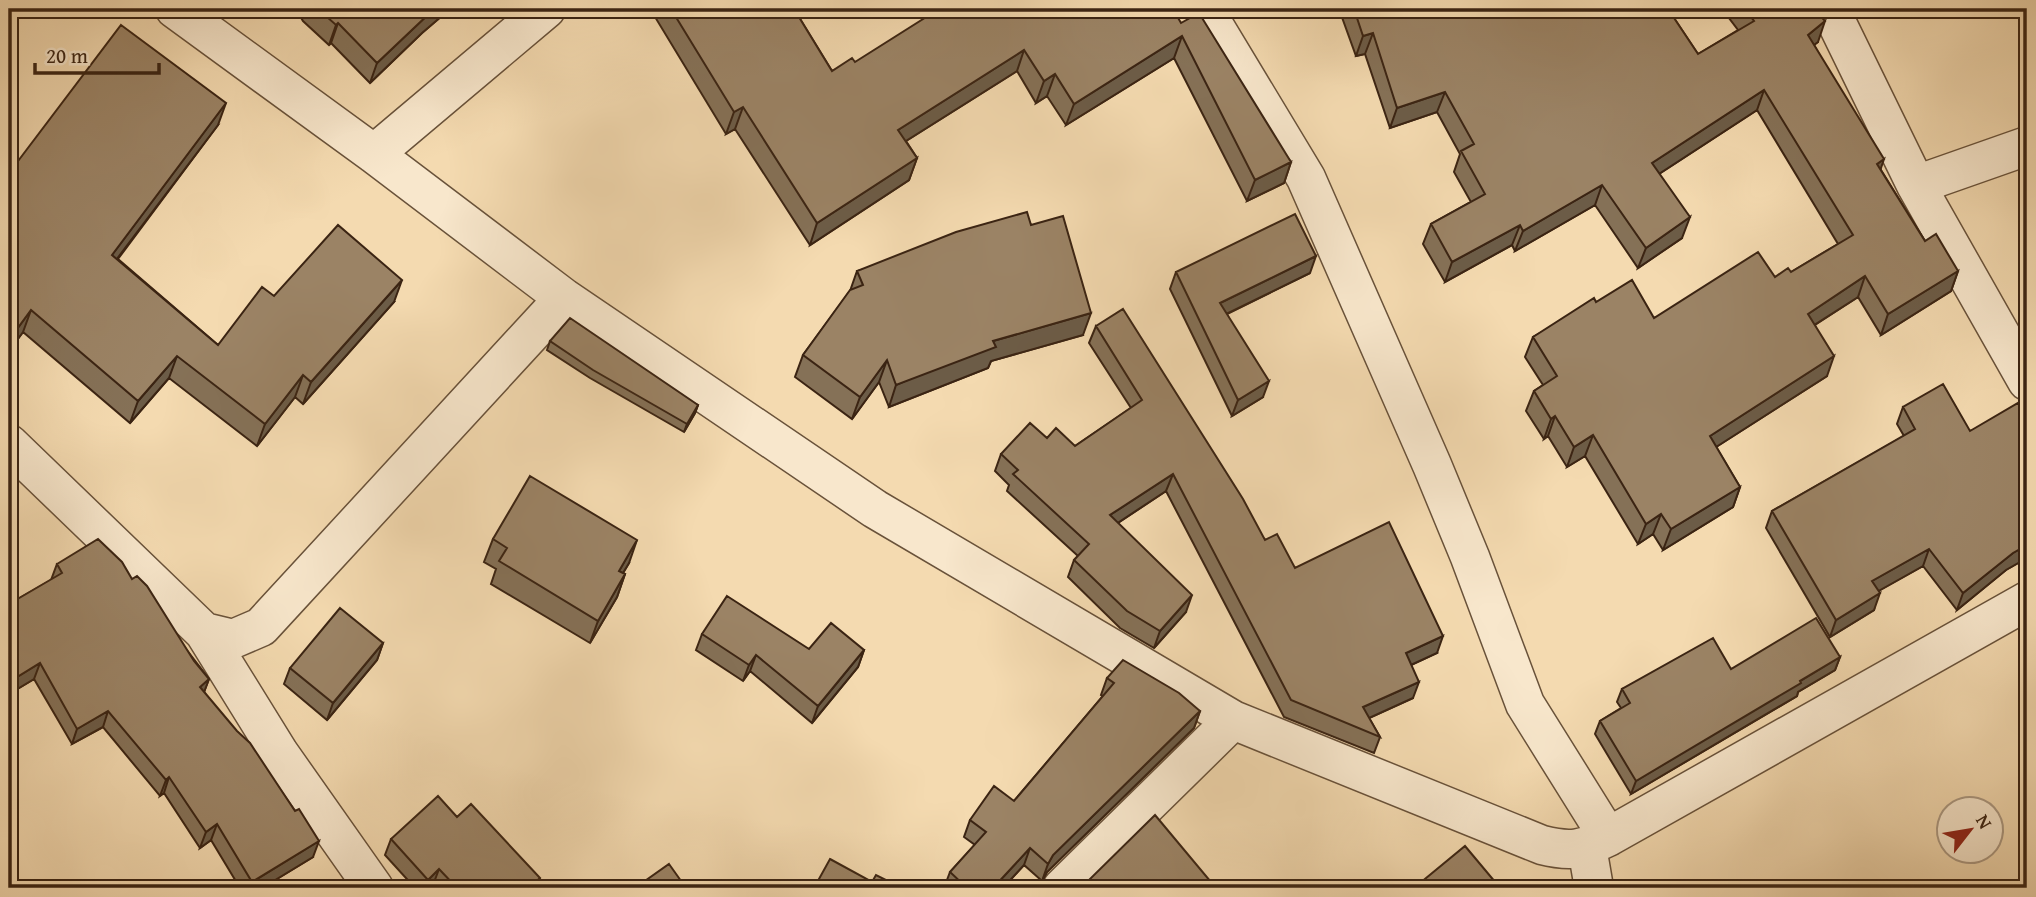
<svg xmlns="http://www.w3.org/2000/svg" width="2036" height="897" font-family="'Gentium Book Plus',serif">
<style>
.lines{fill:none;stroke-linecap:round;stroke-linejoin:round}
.street-casing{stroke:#69523a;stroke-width:41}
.street{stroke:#f8e7cc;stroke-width:38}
.wall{fill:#857157;stroke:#3b2413;stroke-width:2}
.shaded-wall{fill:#6c5c47;stroke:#3b2413;stroke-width:2}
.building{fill:#9b8365;stroke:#3b2413;stroke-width:2}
</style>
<rect width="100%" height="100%" fill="#f4dab0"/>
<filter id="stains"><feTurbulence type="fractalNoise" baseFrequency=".00286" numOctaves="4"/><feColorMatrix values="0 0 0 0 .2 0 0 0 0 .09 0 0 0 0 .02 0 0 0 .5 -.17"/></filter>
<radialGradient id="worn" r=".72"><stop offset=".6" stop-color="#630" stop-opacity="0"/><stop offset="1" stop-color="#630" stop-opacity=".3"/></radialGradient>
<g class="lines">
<g class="street-casing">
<path id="street" d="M175,9L374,154L564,298L875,509L1233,720L1542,845C1570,852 1582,850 1608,837L2027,601
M1204,9L1306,178L1432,465L1470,557L1525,704L1608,837
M1830,9L1916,185L2027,381
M374,154L546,9
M1916,185L2027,146
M9,444L204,632L233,639L261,627L564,298
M204,632L279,753L374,888
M1587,847L1594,888
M1062,888L1233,720"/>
</g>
<use href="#street" class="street"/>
</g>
<path class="wall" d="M296,9H450L422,33L370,83L331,43L329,45L303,21Z
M653,9H794L832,71L855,62L1181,23L1291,162L1284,183L1247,201L1174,58L1066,125L1047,96L1036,103L1017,71L906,141L917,158L909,180L810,245L735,129L726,134L652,12Z
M1339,9H1668L1698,54L1738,30L1726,14L1728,9H1815L1818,42L1814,45L1881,170L1925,241L1958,271L1951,291L1881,335L1858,297L1815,325L1827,376L1716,447L1740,487L1733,507L1663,550L1653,534L1638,544L1585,456L1567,467L1548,436L1544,439L1526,411L1534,391L1543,385L1525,357L1533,337L1596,302L1654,318L1775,277L1791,272L1838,244L1757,110L1659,174L1682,238L1638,268L1595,205L1515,251L1512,245L1445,282L1423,244L1431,224L1471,202L1454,172L1460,154L1437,112L1390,128L1365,54L1356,56Z
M218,125L118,259L218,345L274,296L394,302L303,404L295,397L257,446L169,378L130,423L23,332L9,351V173Z
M1031,225L1083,335L991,361L988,368L889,407L879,382L852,419L795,377L803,355L850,291L857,271Z
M1176,272L1310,273L1227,314L1263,397L1232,416L1170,289Z
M1096,326L1265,540L1295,568L1437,653L1411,665L1413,698L1369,718L1380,737L1374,753L1284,717L1166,491L1118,523L1186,612L1154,648L1120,628L1068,577L1074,560L1078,556L1007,491L1009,485L995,471L1001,454L1047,438L1075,446L1131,408L1089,343Z
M550,341L698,405L695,413L684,432L590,378L547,350Z
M1903,407L1970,431L2027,420V558L2006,570L1957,610L1923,566L1878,591L1874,610L1830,637L1766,528L1772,511L1904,436L1897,424Z
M493,539L629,563L623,573L625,574L617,597L590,643L491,584L496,569L484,562Z
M57,564L132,579L209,679L204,692L313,857L262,888H240L211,840L200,848L164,793L160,796L103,727L72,744L34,679L9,694V604L51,580Z
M2027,632V660L2020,649Z
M702,634L809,649L864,650L858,667L812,723L750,671L743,681L696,650Z
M383,643L377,660L327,720L284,684L290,668Z
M1840,657L1835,670L1798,692L1797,696L1631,794L1595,734L1600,721L1621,708L1617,702L1622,689L1731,669Z
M1107,678L1200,711L1194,728L1047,872L1042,881L1024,865L1003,888H944L950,872L975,845L964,837L970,820L1014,801L1103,696L1101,695Z
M457,817L536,888H436L433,885L430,888H415L385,855L391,839Z"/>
<path class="shaded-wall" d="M434,9H450L422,33L370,83L377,63Z
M1825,21L1818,42L1800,55L1808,35Z
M338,23L331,43L329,45L336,25Z
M1373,33L1365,54L1356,56L1363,36Z
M1182,36L1174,58L1066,125L1074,104Z
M1024,50L1017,71L890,151L898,130Z
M1055,74L1047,96L1036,103L1044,81Z
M1764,90L1757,110L1645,183L1652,163Z
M1445,92L1437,112L1390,128L1397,108Z
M226,103L218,125L104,276L112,255Z
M743,107L735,129L726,134L734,112Z
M917,158L909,180L810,245L817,223Z
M1884,159L1877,180V164Z
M1291,162L1284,183L1247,201L1255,180Z
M1602,185L1595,205L1515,251L1523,231Z
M1690,217L1682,238L1638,268L1646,248Z
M1520,225L1512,245L1445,282L1452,262Z
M1316,256L1310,273L1214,320L1220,303Z
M1958,271L1951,291L1881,335L1888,314Z
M1865,276L1858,297L1800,334L1808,314Z
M402,280L394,302L303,404L311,382Z
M31,310L23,332L9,351V340Z
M1091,313L1083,335L991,361L988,368L889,407L896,385L993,341Z
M177,356L169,378L130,423L138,401Z
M1834,356L1827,376L1702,456L1710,436Z
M887,360L879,382L852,419L860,397Z
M303,375L295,397L257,446L265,424Z
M1269,381L1263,397L1232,416L1238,400Z
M698,405L695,413L684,432L687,424Z
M1555,416L1548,436L1544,439L1551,419Z
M1593,435L1585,456L1567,467L1574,447Z
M1173,474L1166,491L1104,532L1110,515Z
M1740,487L1733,507L1663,550L1671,529Z
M1661,514L1653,534L1638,544L1646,524Z
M637,540L629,563L611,593L619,571Z
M2027,545V558L2006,570L1957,610L1963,593L2013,553Z
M1929,549L1923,566L1866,598L1872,581Z
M625,574L617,597L590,643L598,621Z
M1880,593L1874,610L1830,637L1836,620Z
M1192,595L1186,612L1154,648L1160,631Z
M1443,636L1437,653L1400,670L1406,653Z
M383,643L377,660L327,720L333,703Z
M864,650L858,667L812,723L818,706Z
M756,655L750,671L743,681L749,665Z
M1840,657L1835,670L1798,692L1797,696L1631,794L1636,781Z
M40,663L34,679L9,694V682Z
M209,679L203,695L200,687Z
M1419,682L1413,698L1356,724L1363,707Z
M108,711L103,727L72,744L77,729Z
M1200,711L1194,728L1047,872L1042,881L1048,864L1053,855Z
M169,777L164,793L160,796L166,780Z
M217,824L211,840L200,848L206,832Z
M319,841L313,857L262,888H250L252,882Z
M1030,848L1024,865L1003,888H993Z
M439,869L433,885L430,888H425L428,880Z
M540,878L536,888H529Z"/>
<path class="building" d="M318,9H434L377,63L338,23L336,25Z
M671,9H794L832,71L852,58L855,62L939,9H1173L1181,23L1199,13L1291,162L1255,180L1182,36L1074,104L1055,74L1044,81L1024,50L898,130L917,158L817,223L743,107L734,112Z
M1354,9H1668L1698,54L1754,21L1745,9H1815L1825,21L1808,35L1884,159L1877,164L1925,241L1936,234L1958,271L1888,314L1865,276L1808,314L1834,356L1710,436L1740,487L1671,529L1661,514L1646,524L1593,435L1574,447L1555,416L1551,419L1534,391L1557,376L1533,337L1594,298L1596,302L1632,280L1654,318L1758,252L1775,277L1788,268L1791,272L1853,235L1764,90L1652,163L1690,217L1646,248L1602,185L1523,231L1520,225L1452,262L1431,224L1485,194L1461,151L1474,144L1445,92L1397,108L1373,33L1363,36Z
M121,25L226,103L112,255L218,345L262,287L274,296L338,225L402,280L311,382L303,375L265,424L177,356L138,401L31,310L9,340V173Z
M1027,212L1031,225L1063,216L1091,313L993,341L996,347L896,385L887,360L860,397L803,355L850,290L863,285L857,271L956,232Z
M1295,214L1316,256L1220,303L1269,381L1238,400L1176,272Z
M1123,309L1243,499L1265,540L1277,534L1295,568L1389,522L1443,636L1406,653L1419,682L1363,707L1380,737L1291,700L1173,474L1110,515L1192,595L1160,631L1127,611L1074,560L1089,544L1013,474L1018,470L1001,454L1030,423L1047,438L1056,428L1075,446L1142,400L1096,326Z
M570,318L698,405L687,424L593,370L550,341Z
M1943,384L1970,431L2018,403L2027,420V545L2013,553L1963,593L1929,549L1872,581L1880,593L1836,620L1772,511L1915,429L1903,407Z
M530,476L637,540L619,571L625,574L598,621L499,561L507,548L493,539Z
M98,539L122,562L132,579L137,576L147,586L194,661L209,679L200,687L237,731L250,743L295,811L299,809L319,841L252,882L217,824L206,832L169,777L166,780L108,711L77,729L40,663L9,682V604L62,573L57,564Z
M727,596L809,649L831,623L864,650L818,706L756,655L749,665L702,634Z
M340,608L383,643L333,703L290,668Z
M1816,618L1840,657L1800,681L1801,683L1636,781L1600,721L1630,703L1622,689L1713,638L1731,669Z
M1123,660L1179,693L1200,711L1053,855L1048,864L1030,848L993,888H967L950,872L986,832L970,820L994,786L1014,801L1114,683L1107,678Z
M438,796L457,817L471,804L540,878L529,888H457L439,869L428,880L391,839Z
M1155,815L1216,888H1080L1079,887L1085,884Z
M1465,846L1496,883L1491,888H1414Z
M830,859L872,882L876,875L902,888H814Z
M669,864L686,888H635Z"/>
<rect width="2036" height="897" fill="none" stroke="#f4dab0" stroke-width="35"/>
<rect x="10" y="10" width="2015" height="876" fill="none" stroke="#3b2413" stroke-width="3.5"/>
<rect x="18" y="18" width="2001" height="862" fill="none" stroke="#3b2413" stroke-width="2"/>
<g transform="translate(1970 830) rotate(59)"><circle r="33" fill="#f8e7cc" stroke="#ac9982" stroke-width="2"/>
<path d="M0-5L12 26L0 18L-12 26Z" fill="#8f2418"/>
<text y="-10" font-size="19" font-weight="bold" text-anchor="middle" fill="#3b2413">N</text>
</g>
<path d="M35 63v10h124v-10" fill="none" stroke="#3b2413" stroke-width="3.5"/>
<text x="46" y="63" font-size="21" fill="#3b2413" stroke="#f8e7cc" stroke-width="5" paint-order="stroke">20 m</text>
<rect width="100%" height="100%" filter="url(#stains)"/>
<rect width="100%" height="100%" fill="url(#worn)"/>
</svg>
